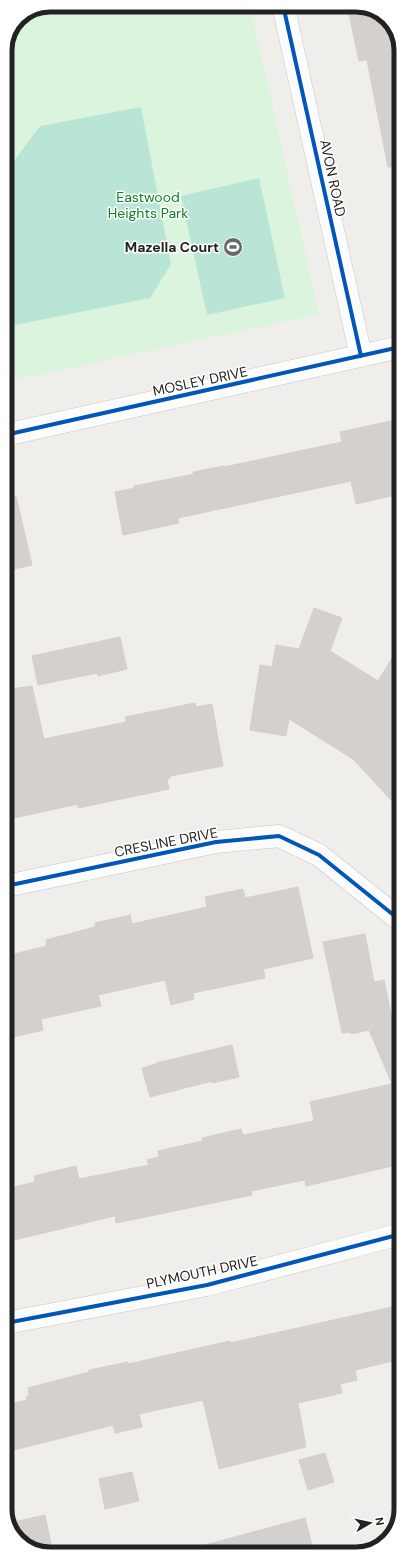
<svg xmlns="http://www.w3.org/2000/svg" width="406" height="1559" font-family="'DM Sans',sans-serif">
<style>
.park{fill:#dbf4dd}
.pitch{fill:#b8e5d6}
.building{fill:#d3d0ce;stroke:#d3d0cc}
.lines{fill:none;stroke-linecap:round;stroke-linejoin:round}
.minor-casing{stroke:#c7c6c5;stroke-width:23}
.minor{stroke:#fdfcfc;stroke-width:22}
.cycleway-casing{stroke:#fff;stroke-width:6}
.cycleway{stroke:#0057b8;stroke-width:4}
.labels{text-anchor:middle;stroke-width:3;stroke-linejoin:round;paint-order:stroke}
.street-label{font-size:14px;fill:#222;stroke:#fff}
.park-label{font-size:14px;fill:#0f8023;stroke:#fff}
.poi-label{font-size:14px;font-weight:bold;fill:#222;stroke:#fff;text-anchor:end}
.rim{fill:none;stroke:#222;stroke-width:5}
</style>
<rect width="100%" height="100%" fill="#f0eeeb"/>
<path class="park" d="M50,5H250L319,314L5,382V50L18,18Z"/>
<path class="pitch" d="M141,107L171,264L150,298L5,327V173L40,126Z
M259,178L285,298L207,315L181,196Z"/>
<path class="building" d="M347,5H361L386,16L400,41V166L388,167L367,60L359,61Z
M400,419V494L356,504L351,481L178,518L179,523L123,535L115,492L135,488L134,486L194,474L193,472L224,466V467L342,442L340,432Z
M16,496L32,565L5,571V497Z
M314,608L342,618L330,651L378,681L400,645L401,811L353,759L289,719L286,736L250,730L260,665L272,667L276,645L299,649Z
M120,637L127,669L98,676L97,673L38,685L32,656Z
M32,686L44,739L126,722L125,717L195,703L196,707L212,704L223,766L170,776V778L167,779L169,789L78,808V804L5,820V690Z
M298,887L313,958L263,969L265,978L193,993L194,999L171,1005L165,980L98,995L101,1006L41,1019L43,1030L10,1038L6,1019V956L47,946L46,940L95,927V923L130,915L132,924L207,907L205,897L243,889L245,898Z
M365,934L374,982L384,980L401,1062V1164L306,1186L305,1180L251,1191L252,1195L116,1223L115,1216L6,1242V1189L35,1182L34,1176L76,1166L79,1179L149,1165L147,1160L159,1157L158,1151L203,1141L202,1138L241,1129L243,1135L314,1121L310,1102L392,1084L369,1030L351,1034V1032L342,1033L323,942Z
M232,1045L239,1077L212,1083V1081L150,1097L142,1068L156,1064V1063Z
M401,1305V1359L355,1370L357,1380L340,1384L342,1393L298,1403L306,1447L219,1469L203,1400L139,1414L142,1427L115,1433L113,1425L6,1452V1405L27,1400L26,1397L29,1396L28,1388L89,1372V1370L128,1362V1364L230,1341V1343Z
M325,1453L334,1482L308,1490L299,1460Z
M132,1472L139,1501L105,1509L99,1479Z
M45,1515L51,1544L33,1548L21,1543L9,1523Z
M305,1518L312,1545L280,1553H206L205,1545Z"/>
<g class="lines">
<g class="minor-casing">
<path id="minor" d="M283,5L361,356
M5,435L400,347
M6,886L216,842L279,836L319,855L401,921
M6,1323L207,1285L401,1234"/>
</g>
<use href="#minor" class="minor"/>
<g class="cycleway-casing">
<path id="cycleway" d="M283,5L361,356
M5,435L400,347
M6,886L216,842L279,836L319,855L401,921
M6,1323L207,1285L401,1234"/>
</g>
<use href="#cycleway" class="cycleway"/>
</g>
<defs>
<g id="stadium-disc" transform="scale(1)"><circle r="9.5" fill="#6a6968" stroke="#fff"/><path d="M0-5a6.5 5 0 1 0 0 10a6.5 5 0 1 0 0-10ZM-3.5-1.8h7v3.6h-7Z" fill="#fff"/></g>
</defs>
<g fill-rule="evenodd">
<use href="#stadium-disc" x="233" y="247"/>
</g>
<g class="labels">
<g class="street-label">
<text transform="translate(333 178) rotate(78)" y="5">AVON ROAD</text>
<text transform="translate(200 381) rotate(-12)" y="5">MOSLEY DRIVE</text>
<text transform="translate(166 842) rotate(-11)" y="5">CRESLINE DRIVE</text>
<text transform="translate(202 1272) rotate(-12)" y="5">PLYMOUTH DRIVE</text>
</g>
<g class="park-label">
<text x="148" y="202">Eastwood<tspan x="148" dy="16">Heights Park</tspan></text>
</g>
<g class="poi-label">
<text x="219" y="252">Mazella Court</text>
</g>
</g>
<path d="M0 0H406V1559H0ZM50 12H356A38 38 0 0 1 394 50V1509A38 38 0 0 1 356 1547H50A38 38 0 0 1 12 1509V50A38 38 0 0 1 50 12Z" fill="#fff" fill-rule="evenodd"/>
<path class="rim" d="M50 12H356A38 38 0 0 1 394 50V1509A38 38 0 0 1 356 1547H50A38 38 0 0 1 12 1509V50A38 38 0 0 1 50 12Z"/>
<g transform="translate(370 1523) rotate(81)" stroke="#ffffff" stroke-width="3" paint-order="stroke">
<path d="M0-3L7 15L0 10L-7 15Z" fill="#222222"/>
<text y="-6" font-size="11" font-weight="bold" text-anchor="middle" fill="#222222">N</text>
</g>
</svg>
